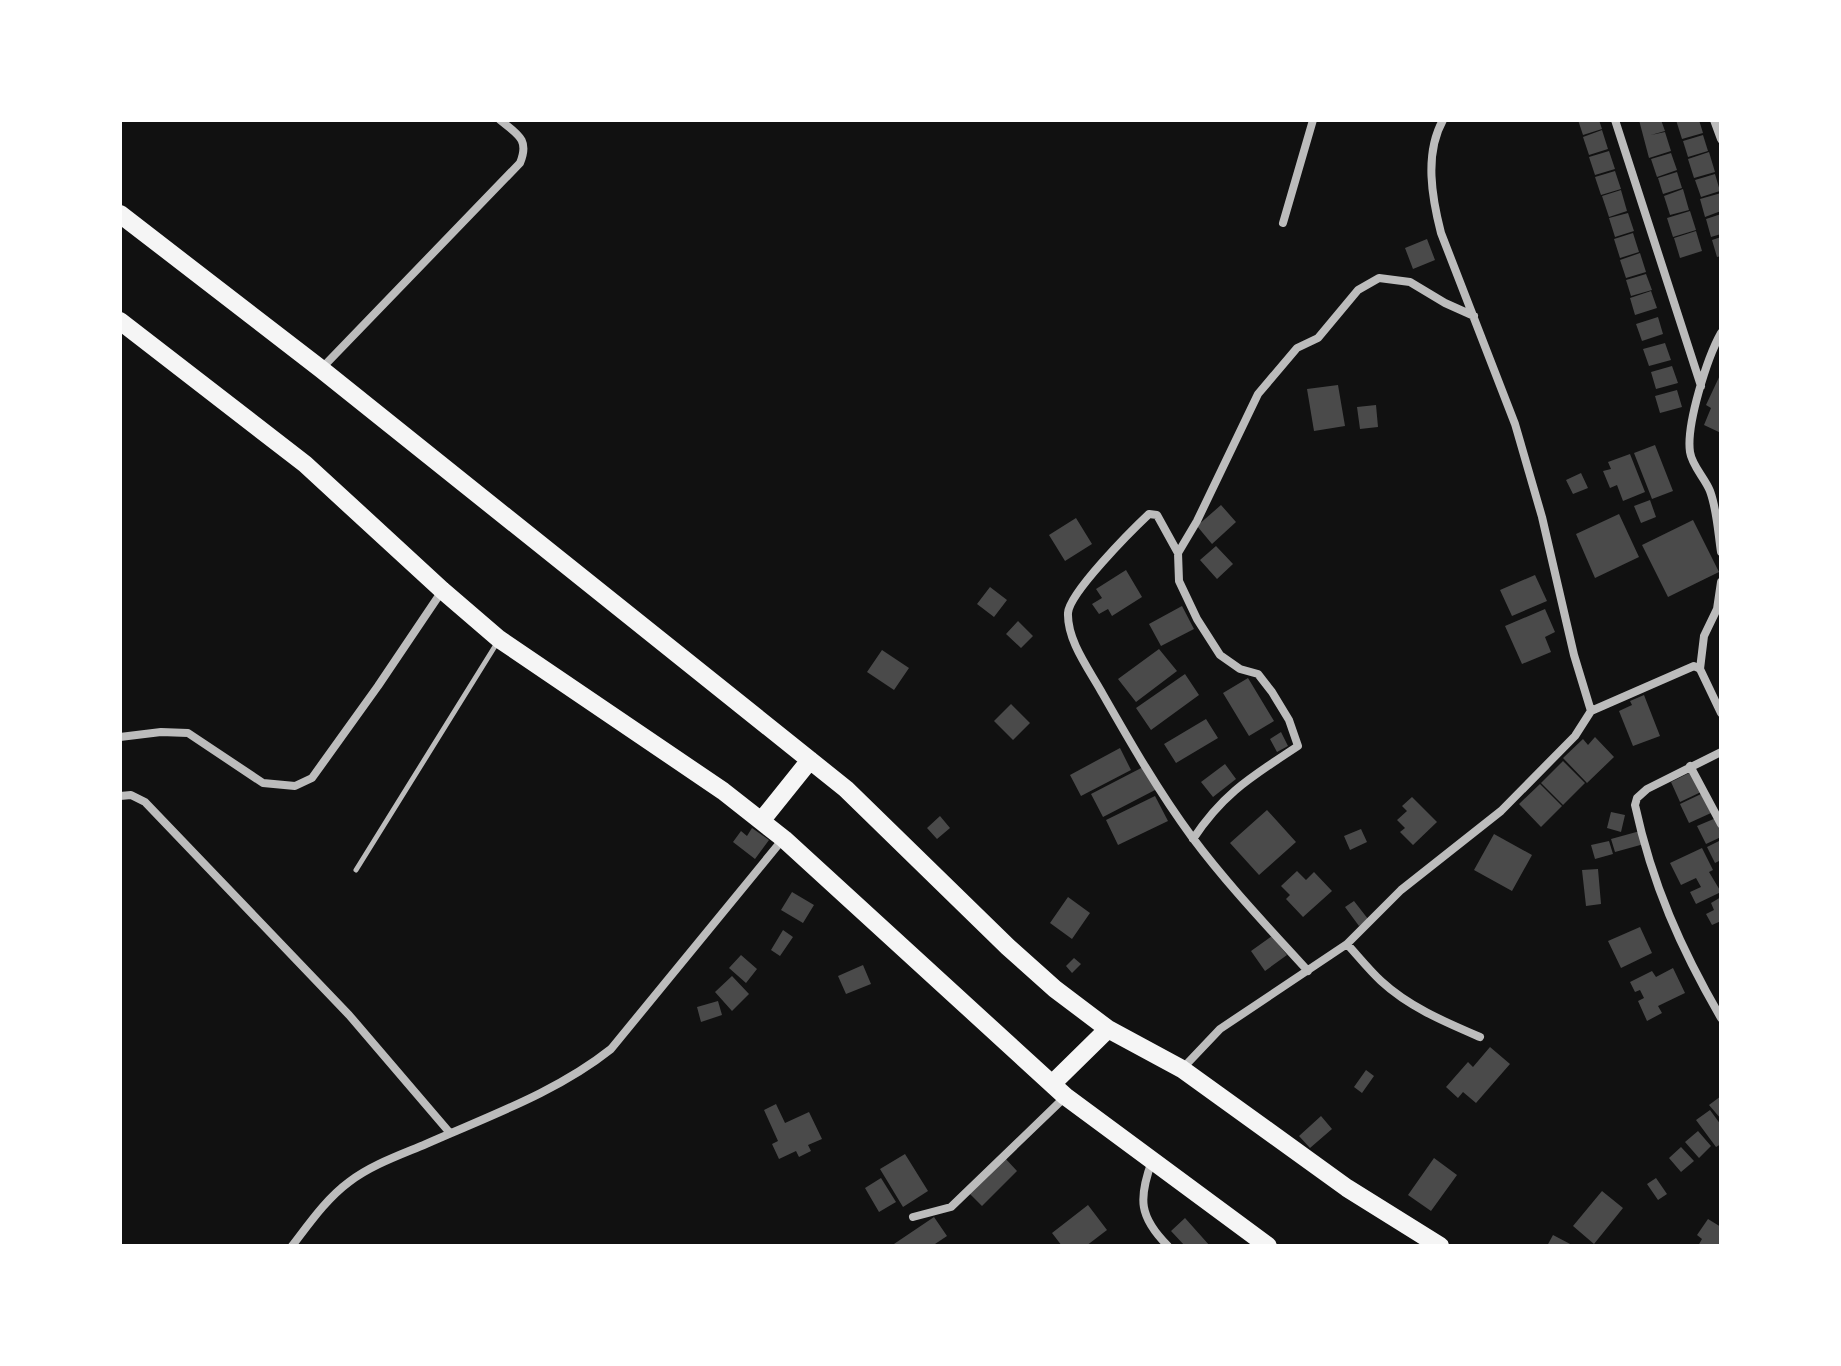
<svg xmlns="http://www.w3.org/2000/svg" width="1841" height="1366" font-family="Barlow,sans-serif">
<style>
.building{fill:#4a4a4a}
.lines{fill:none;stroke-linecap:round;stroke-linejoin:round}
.service{stroke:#bcbcbc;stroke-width:5}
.minor{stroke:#bcbcbc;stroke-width:8}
.trunk{stroke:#f5f5f5;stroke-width:18}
</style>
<rect width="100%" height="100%" fill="#111"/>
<path class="building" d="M1578,120H1599L1602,129L1583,135Z
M1639,120H1661L1665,131L1651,135L1665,132L1671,151L1649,158Z
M1676,120H1699L1703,133L1682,139Z
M1602,130L1608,149L1589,155L1583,137Z
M1703,135L1708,151L1688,157L1683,141Z
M1609,151L1615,169L1595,175L1589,157Z
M1709,152L1715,172L1694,178L1688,159Z
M1671,153L1677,170L1657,177L1651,159Z
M1615,171L1621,189L1601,195L1595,177Z
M1677,172L1682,188L1663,194L1658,178Z
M1715,174L1720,191L1701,197L1695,180Z
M1683,189L1689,210L1670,215L1664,196Z
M1621,190L1627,211L1609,217L1602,196Z
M1721,193V211L1705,217L1700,199Z
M1690,211L1696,230L1673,237L1667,218Z
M1628,213L1634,231L1615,237L1609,218Z
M1721,214V234L1711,237L1706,219Z
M1696,231L1702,251L1680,258L1674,238Z
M1633,233L1639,252L1620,258L1614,239Z
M1721,237V256L1717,257L1712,240Z
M1427,239L1435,260L1413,269L1405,248Z
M1640,253L1646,272L1626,278L1620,260Z
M1646,274L1652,290L1631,296L1626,280Z
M1651,291L1657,308L1635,315L1630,298Z
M1658,317L1663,334L1642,341L1636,324Z
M1665,343L1671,360L1649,366L1643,349Z
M1672,366L1678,383L1656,389L1651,372Z
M1721,373V433L1704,425L1711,408L1706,405Z
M1338,385L1345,426L1314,431L1307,389Z
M1677,390L1682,407L1660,413L1655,396Z
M1376,405L1378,427L1360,429L1357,407Z
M1655,445L1673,491L1652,499L1634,453Z
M1630,454L1645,492L1623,501L1617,485L1610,488L1603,471L1611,469L1608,462Z
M1581,473L1588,488L1573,494L1566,480Z
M1650,500L1656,517L1641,523L1634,506Z
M1221,505L1236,522L1212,544L1197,526Z
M1619,514L1639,557L1595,578L1576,534Z
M1076,518L1092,544L1065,561L1049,535Z
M1693,520L1719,572L1668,597L1642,545Z
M1216,546L1233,564L1217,579L1200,560Z
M1126,570L1142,597L1112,616L1108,609L1099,614L1092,604L1102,598L1096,589Z
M1535,575L1547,601L1512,616L1500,590Z
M990,587L1007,600L994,617L977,604Z
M1182,606L1194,629L1161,646L1149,624Z
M1545,609L1555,632L1545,637L1551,652L1522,664L1505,626Z
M1018,621L1033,636L1021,648L1006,634Z
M1159,649L1177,671L1136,702L1118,679Z
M882,650L909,668L894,690L867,672Z
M1185,674L1199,695L1151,730L1136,708Z
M1248,678L1274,721L1249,736L1223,693Z
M1644,695L1660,736L1633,746L1619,711L1632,705L1630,701Z
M1011,704L1030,723L1013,740L994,721Z
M1206,719L1218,738L1176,763L1164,744Z
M1281,732L1288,746L1277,752L1270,739Z
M1595,737L1614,757L1587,783L1563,758L1583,739L1588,745Z
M1120,748L1131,770L1081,796L1070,775Z
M1563,761L1585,783L1563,805L1541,783Z
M1225,764L1236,779L1213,797L1201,782Z
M1145,766L1157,789L1103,817L1091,794Z
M1691,772L1701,792L1680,802L1671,782Z
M1540,784L1562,806L1541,827L1519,804Z
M1701,794L1711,813L1689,823L1680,804Z
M1155,796L1168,821L1118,845L1106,820Z
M1412,797L1437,822L1413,845L1400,832L1405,828L1397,820L1407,811L1402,806Z
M1267,810L1296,842L1259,875L1230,843Z
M1611,812L1625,815L1621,832L1607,828Z
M940,816L950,828L937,839L927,828Z
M1716,818L1721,829V837L1706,844L1697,826Z
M752,828L769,840L755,859L733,842L741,831L747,836Z
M1361,829L1367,842L1350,850L1344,836Z
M1640,831L1644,844L1615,852L1611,839Z
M1494,834L1532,855L1512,891L1474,870Z
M1721,840V860L1715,863L1707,847Z
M1609,841L1613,854L1595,859L1591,845Z
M1702,848L1713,870L1709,872L1721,892L1696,904L1690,892L1701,887L1696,878L1681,885L1670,863Z
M1598,869L1601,904L1586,906L1582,870Z
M1297,871L1306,880L1314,872L1332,891L1303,917L1286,899L1290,895L1281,886Z
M792,892L814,905L803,923L781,910Z
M1068,897L1090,913L1072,939L1050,923Z
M1721,897V921L1712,925L1706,914L1714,910L1711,903Z
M1354,901L1368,919L1359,926L1345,907Z
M1640,927L1652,953L1621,968L1608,941Z
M783,930L793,937L780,956L771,950Z
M1272,936L1287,955L1265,971L1251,951Z
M741,955L757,969L746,983L729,968Z
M1074,958L1081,964L1072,973L1066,966Z
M863,965L871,984L846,994L838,976Z
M1673,968L1685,993L1658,1006L1662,1013L1647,1021L1638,1001L1644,998L1640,990L1635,992L1630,982L1652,971L1656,977Z
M732,976L749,994L732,1011L715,992Z
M718,1001L722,1015L701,1022L697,1007Z
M1490,1047L1510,1064L1476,1103L1463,1092L1458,1098L1446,1087L1468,1062L1473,1067Z
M1366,1070L1374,1076L1362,1093L1354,1087Z
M1721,1096V1119L1709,1105Z
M776,1104L785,1123L809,1112L822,1139L808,1145L811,1151L799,1157L796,1151L779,1159L772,1144L778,1141L764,1110Z
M1710,1110L1721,1125V1144L1716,1147L1696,1120Z
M1321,1116L1332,1129L1310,1148L1299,1136Z
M1698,1131L1711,1146L1699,1158L1685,1142Z
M1681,1147L1694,1161L1681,1172L1669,1158Z
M905,1154L928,1191L903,1207L880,1169Z
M1004,1157L1017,1171L982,1206L968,1192Z
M1434,1158L1457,1175L1431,1211L1408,1195Z
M881,1178L896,1202L879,1212L865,1188Z
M1656,1178L1667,1194L1658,1200L1647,1184Z
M1602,1191L1623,1208L1594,1244L1573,1226Z
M1088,1205L1107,1230L1086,1246H1062L1052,1233Z
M934,1217L947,1236L932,1246H891Z
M1185,1218L1210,1246H1185L1171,1231Z
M1708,1219L1721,1227V1246H1698L1702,1239L1697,1235Z
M1553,1235L1574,1246H1547Z"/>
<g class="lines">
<path class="service" d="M356,870L497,643"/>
<path class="minor" d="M1615,120L1701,386
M1714,120L1721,139
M1283,223L1313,120
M1721,333C1707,358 1686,425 1690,452C1692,466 1705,478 1710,491C1717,510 1718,532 1721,552
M321,369L520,163C530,139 517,134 500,120
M1178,553L1157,515L1149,514C1132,530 1069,593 1068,613C1067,640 1088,668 1101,691C1129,740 1158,791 1192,837C1227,884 1268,927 1308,971
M1700,669L1704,636L1717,609L1721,582
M1591,711L1694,666L1700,669L1721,713
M120,737L161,732L188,733L263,783L295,786L312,778L378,686L442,591
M1721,752L1647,789L1637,798L1635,805C1652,884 1681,949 1721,1018
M1690,766L1721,824
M120,796L131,795L145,802L349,1015L450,1133
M1193,839C1224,792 1253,776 1298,746L1289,720L1272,692L1258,674L1240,669L1220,655L1197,619L1179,581L1178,553L1197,521L1258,394L1297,348L1318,338L1358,290L1379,278L1410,282L1445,303L1474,316
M1347,944C1358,956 1369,970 1381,981C1409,1007 1445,1022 1480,1037
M1182,1069L1220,1029L1347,944L1401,890L1501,811L1575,736L1591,711L1574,655L1542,517L1515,424L1441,233C1432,198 1424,154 1443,120
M1152,1161C1138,1199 1139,1217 1168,1246
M913,1217L951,1207L1065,1097
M292,1246C309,1224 326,1199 349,1182C371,1165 400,1155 426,1144C489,1116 557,1092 611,1049L783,839"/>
<path class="trunk" d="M120,214L321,369L846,789L1008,947L1055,989L1108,1029L1182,1069L1347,1188L1440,1246
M120,321L305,464L442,590L499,639L723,791L784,839L1065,1096L1268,1246
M761,821L810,760
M1052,1084L1108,1029"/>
</g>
<rect width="1841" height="1366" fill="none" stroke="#ffffff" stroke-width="244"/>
</svg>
